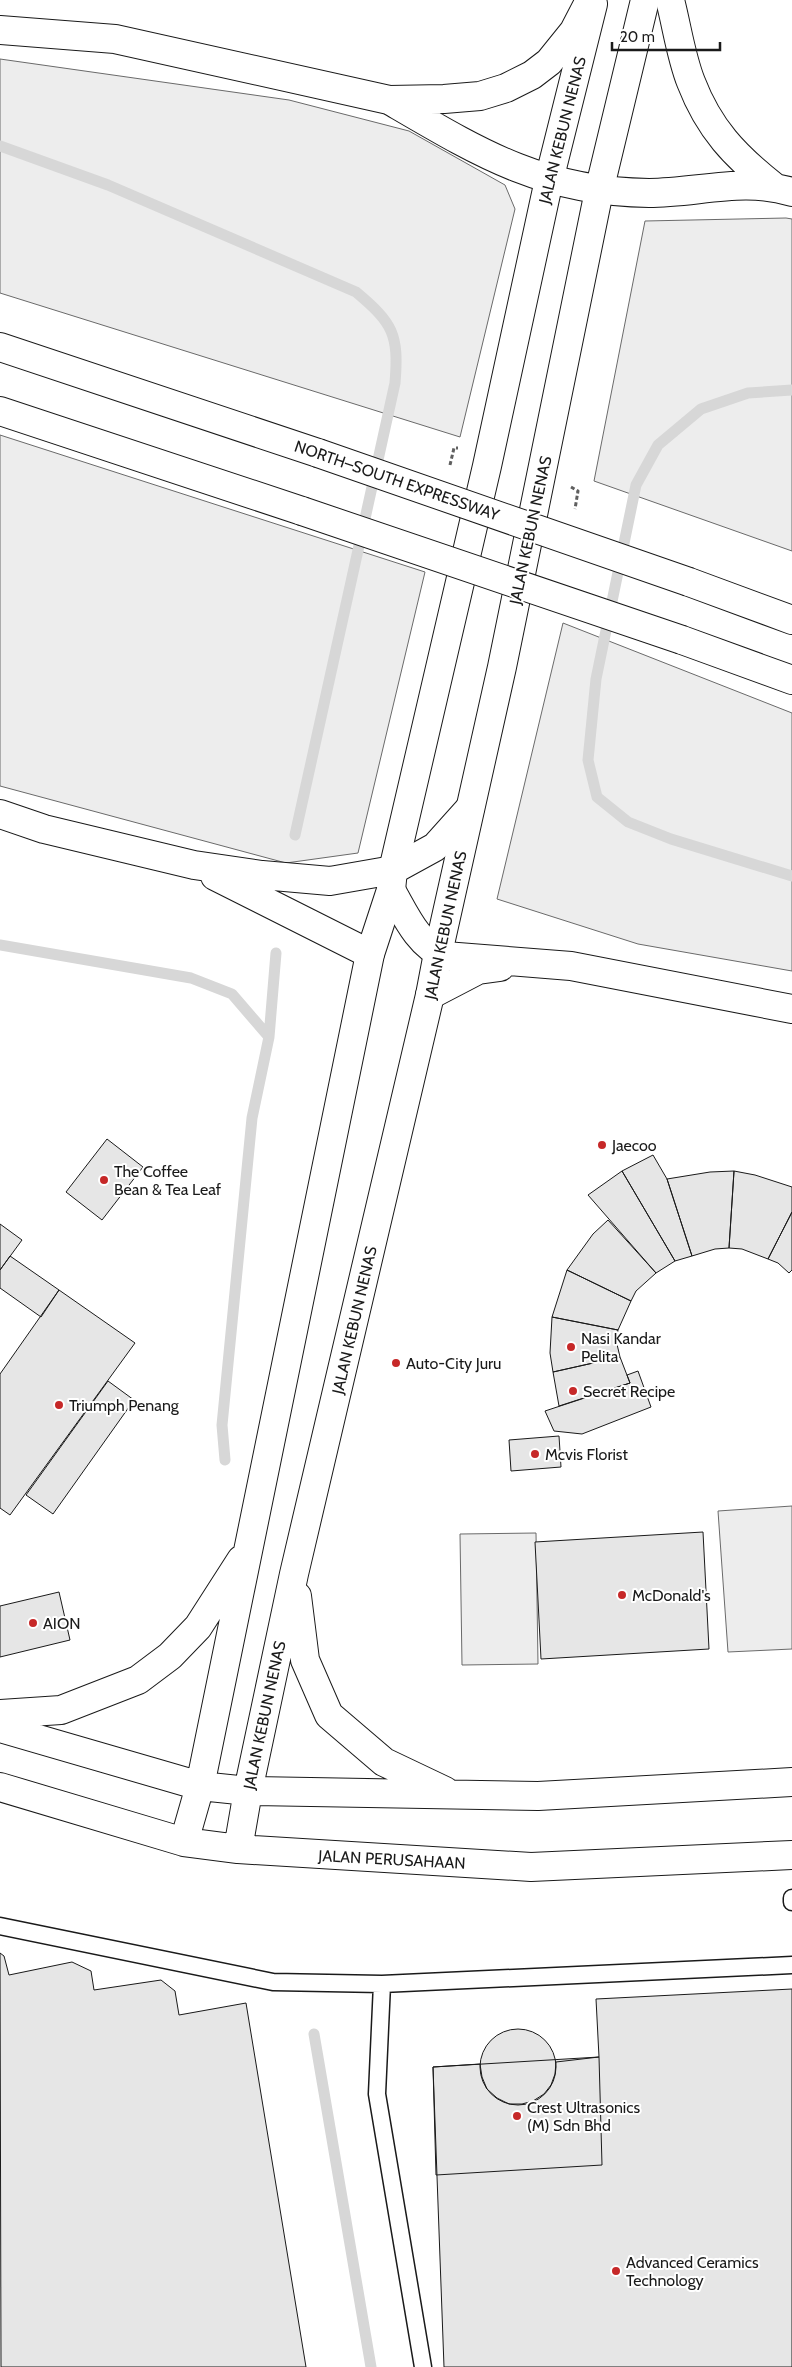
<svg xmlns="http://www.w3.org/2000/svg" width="792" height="2367" font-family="Cabin,sans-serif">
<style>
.built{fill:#ededed;stroke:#6a6a6a}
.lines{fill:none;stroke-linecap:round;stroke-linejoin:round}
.stream{stroke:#d7d7d7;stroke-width:11}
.building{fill:#e6e6e6;stroke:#1a1a1a}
.lane-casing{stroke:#1a1a1a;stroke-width:19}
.primary-casing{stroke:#1a1a1a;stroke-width:30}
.highway-casing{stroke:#1a1a1a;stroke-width:30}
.path{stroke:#5f5f5f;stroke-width:3;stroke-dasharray:4 2.5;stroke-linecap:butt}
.lane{stroke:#fff;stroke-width:16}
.primary{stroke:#fff;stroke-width:28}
.highway{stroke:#fff;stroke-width:28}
.highway-bridge-casing{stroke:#1a1a1a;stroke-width:30;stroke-linecap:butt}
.highway-bridge{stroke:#fff;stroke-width:28}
.poi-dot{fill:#c62828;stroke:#fff;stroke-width:2}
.labels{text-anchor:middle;stroke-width:4;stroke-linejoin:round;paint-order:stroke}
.street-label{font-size:16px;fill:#1a1a1a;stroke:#fff}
.poi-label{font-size:16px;fill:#1a1a1a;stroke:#fff;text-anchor:start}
</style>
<rect width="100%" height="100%" fill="#fff"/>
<path class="built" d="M0,59L289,100L409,131L505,185L515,209L460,437L0,293Z
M786,218L792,219V551L594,481L645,221Z
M0,435L425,572L358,853L286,863L0,786Z
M563,623L792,713V971L638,944L497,899Z
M792,1506V1649L728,1652L718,1511Z
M536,1533L538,1664L462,1665L460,1534Z"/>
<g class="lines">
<path class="stream" d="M0,146L108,185L356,292C393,323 399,334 395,383L295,835
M792,390L748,393L701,409L658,445L636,485L596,679L588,760L597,797L628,822L671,839L792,876
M0,945L191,978L232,994L269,1037L252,1118L222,1425L225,1460
M269,1037L276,953
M314,2034L371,2367"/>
</g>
<path class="building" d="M107,1139L143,1167L102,1220L66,1192Z
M653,1155L667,1179L692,1256L675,1261L622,1171Z
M622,1171L675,1261L656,1273L588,1195Z
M734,1171L755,1175L792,1187V1212L768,1259L742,1249L729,1248Z
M734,1171L729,1248L715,1249L692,1256L667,1179L710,1172Z
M792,1212V1270L789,1273L778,1263L768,1259Z
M608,1220L656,1273L636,1291L631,1301L567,1270L593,1234Z
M0,1224L22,1240L0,1270Z
M10,1256L59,1290L41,1317L0,1288V1270Z
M567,1270L631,1301L618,1330L552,1317Z
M59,1290L135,1343L10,1515L0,1508V1374Z
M552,1317L618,1330L616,1340L620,1357L553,1372L550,1353Z
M620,1357L630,1383L559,1406L553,1372Z
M638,1371L651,1407L582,1434L554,1431L545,1411L630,1383L627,1375Z
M108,1381L134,1400L53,1514L26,1495Z
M559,1436L561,1467L511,1471L509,1440Z
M703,1532L709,1649L541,1659L535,1542Z
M59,1592L70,1640L0,1657V1606Z
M0,1953L4,1956L9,1975L72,1962L91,1971L94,1990L161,1980L175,1991L179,2015L246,2003L306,2367H1Z
M792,1989V2367H444L433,2067L480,2064L482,2077L487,2089L497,2098L509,2104H522L533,2101L544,2094L551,2085L555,2074L556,2062L599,2057L596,1999Z
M480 2067a38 38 0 1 1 76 0a38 38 0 1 1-76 0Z
M599,2057L602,2165L436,2175L433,2067Z"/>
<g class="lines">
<g class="lane-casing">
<path id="lane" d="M792,1898V1902
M0,1926L273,1982L382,1984
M423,2367L377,2094L382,1984L792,1965"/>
</g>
<g class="primary-casing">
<path id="primary" d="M297,1596L305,1660L329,1715L384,1762L445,1791
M0,1714L61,1710L138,1680L170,1656L198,1627L241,1560
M0,1728L200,1786L248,1791L538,1796L792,1782
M0,1787L184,1842L238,1849L531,1867L792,1855
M184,1842L200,1786L370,954L391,890L393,870L487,466L549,180L593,4
M238,1849L248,1791L294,1574L430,995L438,953L502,667L599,191L645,0"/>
</g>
<g class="highway-casing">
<path id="highway" d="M670,0C677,27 681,57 691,82C709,129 735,156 773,186
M0,30L115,39L389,100L444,99L480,96L506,88L532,75L549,62L574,31L590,0
M389,100C478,152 542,192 649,193C697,193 745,177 792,192
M0,347L318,453
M0,411L302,511
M689,582L792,620
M682,640L792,680
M0,814L44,829L194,865L262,875L330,881L393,870L435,847L470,808
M215,876L370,954
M391,890C405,914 417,944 445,956L571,966L792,1009
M430,995L478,970L500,967"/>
</g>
<path class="path" d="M450,465L454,448H458
M571,487L578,491L575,509"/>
<use href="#lane" class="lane"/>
<use href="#primary" class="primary"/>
<use href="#highway" class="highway"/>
<g class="highway-bridge-casing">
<path id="highway-bridge" d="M318,453L689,582
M302,511L682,640"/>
</g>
<use href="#highway-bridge" class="highway-bridge"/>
</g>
<g class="poi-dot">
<circle cx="602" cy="1145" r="5"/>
<circle cx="104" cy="1180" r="5"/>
<circle cx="571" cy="1347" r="5"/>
<circle cx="396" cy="1363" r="5"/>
<circle cx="573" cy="1391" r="5"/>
<circle cx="59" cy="1405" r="5"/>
<circle cx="535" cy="1454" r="5"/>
<circle cx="622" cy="1595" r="5"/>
<circle cx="33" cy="1623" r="5"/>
<circle cx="517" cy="2116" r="5"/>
<circle cx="616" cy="2271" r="5"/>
</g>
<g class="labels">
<g class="street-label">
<text transform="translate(562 130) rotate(-76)" y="6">JALAN KEBUN NENAS</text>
<text transform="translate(397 480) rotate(19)" y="6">NORTH–SOUTH EXPRESSWAY</text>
<text transform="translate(530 530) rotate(-78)" y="6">JALAN KEBUN NENAS</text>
<text transform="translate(445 925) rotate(-78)" y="6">JALAN KEBUN NENAS</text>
<text transform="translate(354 1320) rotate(-77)" y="6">JALAN KEBUN NENAS</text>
<text transform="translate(264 1715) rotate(-78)" y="6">JALAN KEBUN NENAS</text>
<text transform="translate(392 1859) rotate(3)" y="6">JALAN PERUSAHAAN</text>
</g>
<g class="poi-label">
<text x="612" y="1151">Jaecoo</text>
<text x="114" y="1177">The Coffee<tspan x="114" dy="18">Bean &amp; Tea Leaf</tspan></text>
<text x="581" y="1344">Nasi Kandar<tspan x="581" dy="18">Pelita</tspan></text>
<text x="406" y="1369">Auto-City Juru</text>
<text x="583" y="1397">Secret Recipe</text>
<text x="69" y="1411">Triumph Penang</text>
<text x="545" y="1460">Mcvis Florist</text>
<text x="632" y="1601">McDonald's</text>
<text x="43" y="1629">AION</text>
<text x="527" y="2113">Crest Ultrasonics<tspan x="527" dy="18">(M) Sdn Bhd</tspan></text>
<text x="626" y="2268">Advanced Ceramics<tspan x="626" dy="18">Technology</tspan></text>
</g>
</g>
<path d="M612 42v8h108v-8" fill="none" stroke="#1a1a1a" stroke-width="2.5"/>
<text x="620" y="42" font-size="15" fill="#1a1a1a" stroke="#ffffff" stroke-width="4" paint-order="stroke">20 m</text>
</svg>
